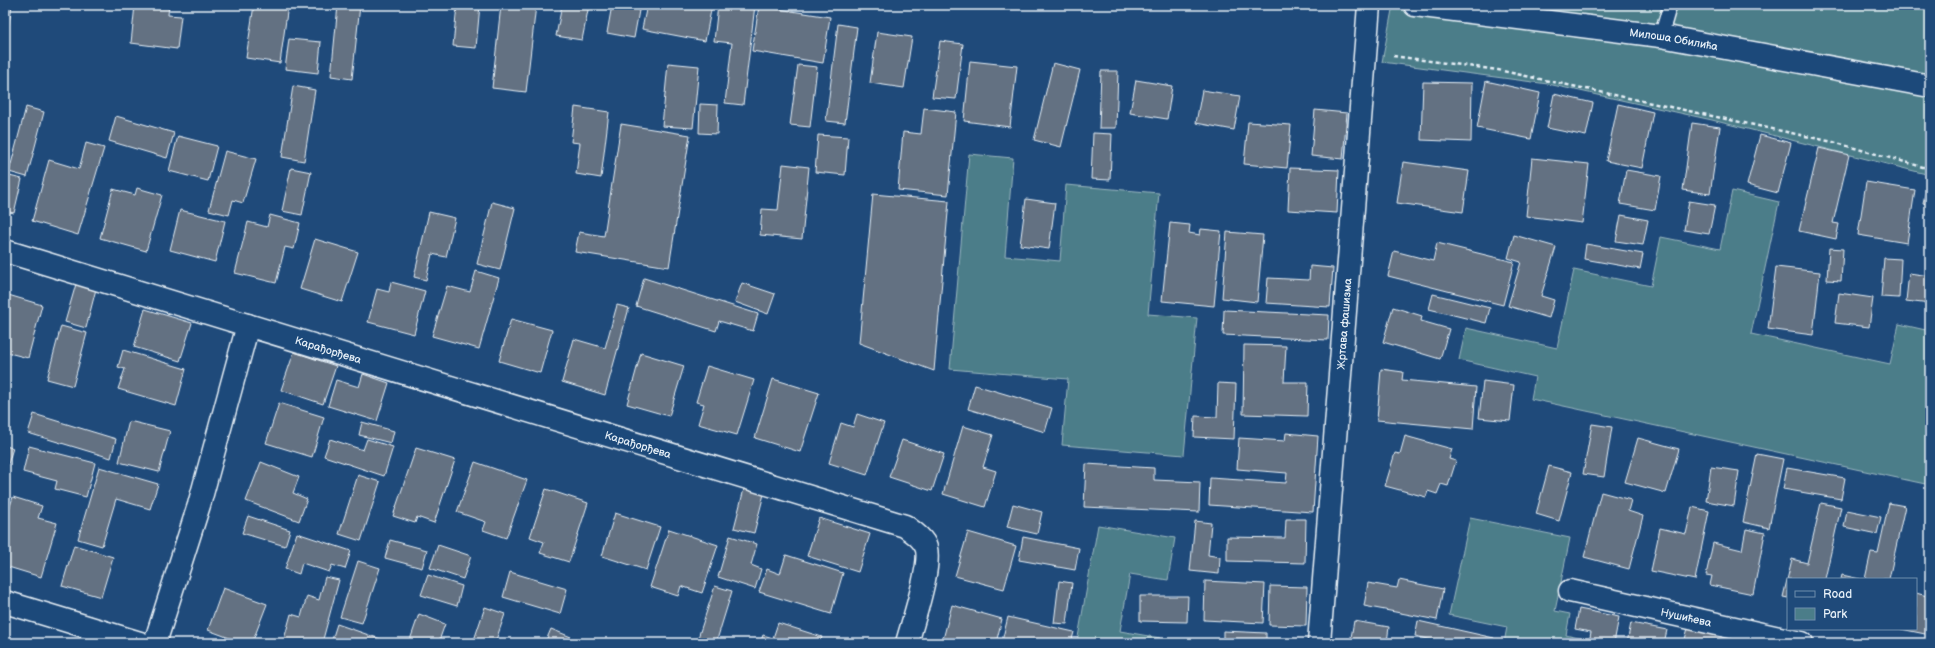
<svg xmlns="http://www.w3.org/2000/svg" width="1935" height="648" font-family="'Balsamiq Sans',sans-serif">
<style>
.green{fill:#4b7d89;stroke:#9ab7c0}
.building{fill:#637182;stroke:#e8f1f8}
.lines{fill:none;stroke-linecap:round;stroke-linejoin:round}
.lane-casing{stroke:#e8f1f8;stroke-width:16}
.street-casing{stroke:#e8f1f8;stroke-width:25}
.secondary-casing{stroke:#e8f1f8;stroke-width:25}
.path{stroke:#e8f1f8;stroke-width:2.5;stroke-dasharray:4 3;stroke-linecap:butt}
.lane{stroke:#1f4a7a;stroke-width:13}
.street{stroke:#1f4a7a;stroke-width:22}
.secondary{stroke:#1f4a7a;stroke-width:22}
.labels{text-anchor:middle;stroke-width:4;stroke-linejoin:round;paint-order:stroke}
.street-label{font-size:11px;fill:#e8f1f8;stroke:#1f4a7a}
</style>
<rect width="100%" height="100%" fill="#1f4a7a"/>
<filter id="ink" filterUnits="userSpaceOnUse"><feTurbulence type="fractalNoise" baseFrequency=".025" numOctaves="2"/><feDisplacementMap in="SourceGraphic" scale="8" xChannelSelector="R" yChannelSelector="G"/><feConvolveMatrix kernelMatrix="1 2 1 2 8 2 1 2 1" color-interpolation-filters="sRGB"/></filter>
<g filter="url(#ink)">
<path class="green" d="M1393,5H1930V175L1712,120L1548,84L1382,62Z
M969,154L1013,158L1005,256L1060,261L1066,185L1159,193L1148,314L1197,318L1184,455L1062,445L1068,379L950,369Z
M1732,191L1779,202L1751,334L1890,364L1899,324L1930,331V485L1531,399L1535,377L1459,360L1466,328L1557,348L1574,270L1651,286L1661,237L1720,249Z
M1470,518L1570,538L1555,611L1570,614L1566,635L1582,639L1581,643H1504L1507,627L1449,615Z
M1098,525L1175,538L1168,580L1130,574L1120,631L1160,638L1159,643H1077Z"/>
<path class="building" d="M5,5H12L5,46Z
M135,5H169L168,15L181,16L177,49L131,43Z
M254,5H288L280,63L246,58Z
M338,5H360L352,79L331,76Z
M457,5H480L476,48L453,46Z
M501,5H536L526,92L492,88Z
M562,5H589L582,40L556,36Z
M612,5H640L634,38L607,33Z
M647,5H712L705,41L642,29Z
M718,5H755L743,105L725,103L732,43L714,41Z
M759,6L830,17L823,63L752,51Z
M838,24L857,27L845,123L826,121Z
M877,32L912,37L904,88L870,83Z
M289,39L321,42L318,73L285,69Z
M940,41L963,44L956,99L932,97Z
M970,61L1017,66L1010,127L964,121Z
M668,63L699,66L693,128L662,126Z
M1053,63L1080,70L1061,147L1034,140Z
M798,65L817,67L810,127L790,125Z
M1101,71H1118L1116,128H1099Z
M1136,80L1172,86L1167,119L1130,113Z
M1486,81L1540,93L1531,139L1477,128Z
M1423,82L1472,83L1471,142L1421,140Z
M293,86L315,90L304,161L282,157Z
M1202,90L1240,96L1234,130L1196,123Z
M1554,94L1593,103L1586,136L1547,128Z
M700,104L718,105L717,134L699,133Z
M1618,104L1653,112L1642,168L1606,161Z
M26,107L44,112L27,177L9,172Z
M575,107L609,112L601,178L576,174L580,143L571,142Z
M924,108L956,112L948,195L898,190L903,132L921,134Z
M1315,110L1347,113L1343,159L1311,156Z
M116,116L174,133L167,158L109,141Z
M1248,122L1291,125L1287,168L1244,164Z
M1692,123L1720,127L1710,194L1683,190Z
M621,124L690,135L669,267L575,252L579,232L604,236Z
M1093,133L1112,134L1110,180L1091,179Z
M818,135L848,137L845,175L815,172Z
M1760,135L1791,143L1778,193L1747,185Z
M178,136L217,146L208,181L169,171Z
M86,143L104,148L78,235L32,221L49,160L79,169Z
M1819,148L1849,155L1833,223L1839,224L1836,239L1799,231Z
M225,151L256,159L243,203L233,200L229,215L209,210Z
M1532,158L1589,164L1582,223L1526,216Z
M1403,162L1469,171L1463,212L1397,203Z
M783,164L809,167L802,239L760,235L762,209L778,210Z
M291,168L311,172L302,215L282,211Z
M1290,168L1339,170L1337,213L1288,210Z
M1626,170L1661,176L1655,210L1620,204Z
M5,175L22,179L14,213L5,211Z
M1929,177H1930V205L1923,203Z
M1866,182L1915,190L1907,243L1858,235Z
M137,188L162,195L146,251L100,238L113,189L135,195Z
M873,194L949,201L934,371L859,343Z
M1026,199L1055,203L1049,249L1020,245Z
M1689,201L1715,205L1709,234L1684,230Z
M492,202L515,208L500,270L477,264Z
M180,210L225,221L215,262L170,250Z
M429,212L455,218L446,257L432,254L426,280L414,277Z
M270,215L300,223L294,249L285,247L276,283L235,273L248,222L267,227Z
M1621,215L1648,220L1643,245L1616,241Z
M1170,223L1190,225L1189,233L1200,235L1201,229L1221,231L1214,306L1162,301Z
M1227,232L1263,235L1257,302L1222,298Z
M1514,235L1556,247L1541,296L1554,300L1549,318L1508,306L1521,262L1508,258Z
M315,239L358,252L342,302L300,289Z
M1437,243L1514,262L1503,305L1388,276L1394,251L1433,261Z
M1586,244L1643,254L1640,269L1584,259Z
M1829,248L1843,249L1841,281L1827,280Z
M1884,258L1901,259L1899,298L1881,297Z
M1310,266L1333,268L1330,307L1266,303L1268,278L1309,280Z
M1776,267L1820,272L1813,335L1768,329Z
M476,271L499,278L479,349L432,336L447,286L470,292Z
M1909,273L1930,276V304L1906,301Z
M644,278L758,314L753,331L719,321L716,331L636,306Z
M391,282L425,291L414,334L368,322L377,289L389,292Z
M742,283L775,294L768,314L735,302Z
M76,284L96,289L86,328L65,322Z
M1839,293L1873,298L1869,327L1835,323Z
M5,294L42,305L28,358L5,352Z
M1433,294L1490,308L1486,323L1429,309Z
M617,305L629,308L605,395L562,382L574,339L605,348Z
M1393,307L1422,316L1421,321L1449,329L1440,359L1383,342Z
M145,309L192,323L180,361L134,347Z
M1224,310L1329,315L1328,340L1223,335Z
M511,319L552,330L540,373L499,361Z
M61,326L87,333L73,386L47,379Z
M1244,345L1286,346L1284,382H1308L1307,416L1243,414Z
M123,350L186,369L176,406L118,389L125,369L118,367Z
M294,352L336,366L323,404L281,390Z
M641,353L684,366L669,416L627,404Z
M707,366L754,380L737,435L698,424L704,404L696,402Z
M1381,369L1403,372L1402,380L1476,387L1473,429L1377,420Z
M363,374L389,383L377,421L328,406L336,380L359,387Z
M773,379L819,393L800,452L755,438Z
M1483,381L1514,385L1510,421L1479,418Z
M1218,383L1236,384L1234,439L1194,437L1195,416L1217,417Z
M975,385L1052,408L1045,432L968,409Z
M279,403L324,417L312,457L266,443Z
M34,414L116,439L111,458L28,433Z
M857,414L884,423L867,475L829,463L841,423L853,427Z
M129,421L170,431L159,472L119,462Z
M362,422L394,431L391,443L359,435Z
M1592,424L1612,427L1604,477L1583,474Z
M963,426L993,435L983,467L996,471L985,507L943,494Z
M1286,433L1318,436L1313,512L1209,505L1210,478L1286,483L1287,473L1237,469L1239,438L1285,441Z
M1405,436L1452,449L1449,459L1456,461L1448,486L1441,484L1437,494L1428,491L1426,497L1385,486L1395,453L1400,454Z
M1638,438L1679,449L1666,493L1625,482Z
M330,439L363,450L367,439L393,447L384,476L324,456Z
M902,440L944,454L932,491L889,477Z
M5,446L13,448L7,467H5Z
M29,446L95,463L86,497L55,489L57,481L23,472Z
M416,448L455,460L434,523L417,517L415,523L393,516Z
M1757,454L1783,459L1769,528L1743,522Z
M261,462L299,477L293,493L307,499L299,521L246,501Z
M475,462L527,480L506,538L483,530L486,522L457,512Z
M1086,464L1154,468V480L1200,482L1199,512L1084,507Z
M1549,466L1572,472L1559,521L1536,514Z
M99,467L158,484L150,509L116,499L102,546L78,539Z
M1711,467L1739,471L1734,506L1706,501Z
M1787,468L1845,478L1841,499L1783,489Z
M358,475L380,482L361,541L339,534Z
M546,489L588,503L569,562L540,553L544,542L530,537Z
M744,489L764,494L754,533L734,528Z
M1601,492L1631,500L1628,511L1643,516L1629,569L1584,557Z
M13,497L42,506L38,518L57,523L41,577L5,566V522Z
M1821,503L1841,507L1825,579H1788V598L1783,597L1792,559L1807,563Z
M1889,503L1905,506L1889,579H1865L1871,552L1878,553Z
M1013,504L1042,512L1037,534L1007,527Z
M1692,507L1709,511L1695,580L1651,571L1660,528L1686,534Z
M1847,510L1881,517L1877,534L1844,527Z
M615,513L660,527L646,570L602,556Z
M248,516L290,530L285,546L242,533Z
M819,518L870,534L858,572L807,556Z
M1286,519H1306L1305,563L1227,561V537L1285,538Z
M1195,521L1211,523L1208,555L1220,557L1219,574L1190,571Z
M669,529L718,545L702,593L681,586L678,596L650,587Z
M1746,529L1765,533L1753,594L1710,585L1712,576L1706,575L1713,543L1742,550Z
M968,532L1016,546L1004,589L955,576Z
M297,533L351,551L345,569L332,565L329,572L302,563L299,574L285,569Z
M730,536L757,544L751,565L761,569L755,589L718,577Z
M1023,537L1079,548L1075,570L1019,560Z
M390,540L427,550L422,568L385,558Z
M74,545L113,557L101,597L62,586Z
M438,545L471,556L463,579L430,568Z
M786,555L843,573L831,614L759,592L767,569L780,574Z
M358,561L380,568L362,623L340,617Z
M510,572L567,589L560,614L503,597Z
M428,575L462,586L457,606L421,595Z
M1842,575L1860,579H1841Z
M325,577L339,580L322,643H283L291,614L301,617L307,596L319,600Z
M1399,580L1443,589L1437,620L1364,606L1368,583L1397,588Z
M1059,581L1072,583L1067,624L1054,623Z
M1205,581L1265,584L1263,623L1204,620Z
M1930,583V635L1901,629H1916V593L1927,596Z
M715,586L732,591L716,643H702L697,641Z
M1270,586L1307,587L1306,626L1269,625Z
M223,588L267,604L252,643H243L208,630Z
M1140,596H1188L1187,622L1140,621Z
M952,605L1002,619L996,643H942Z
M485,607L505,614L495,643H473Z
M1579,609L1619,617L1614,643H1589L1591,632L1575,629Z
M419,614L445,624L440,638L453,643H409Z
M1008,617L1074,632L1071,643H1011L1002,641Z
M1354,621L1389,627L1387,642L1391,643H1350Z
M1418,621L1494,638L1493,643H1446L1415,636Z
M778,623L822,637L820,643H760L763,635L773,638Z
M1631,623L1667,630L1664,643H1627Z
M337,624L386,641L385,643H331Z
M1688,628L1729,637L1728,643H1684Z
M551,629L571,637L569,643H545Z
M1223,631L1266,633V643H1223Z"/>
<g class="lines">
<g class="lane-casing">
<path id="lane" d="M1661,36L1670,5"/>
</g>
<g class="street-casing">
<g id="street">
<path id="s1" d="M5,251L905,526C912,531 920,536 924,543C935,557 912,624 907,643"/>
<path id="s2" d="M1570,591L1802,643"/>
<path d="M5,602L140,643"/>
<path d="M155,643L199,505L248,325"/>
<path id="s3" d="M1319,643L1369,5"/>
</g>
</g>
<g class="secondary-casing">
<g id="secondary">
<path id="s4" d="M1415,5L1661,36L1930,86"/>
</g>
</g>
<path class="path" d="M1393,56L1498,70L1833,142L1930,169"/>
<use href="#lane" class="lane"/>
<use href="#street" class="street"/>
<use href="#secondary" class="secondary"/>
</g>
</g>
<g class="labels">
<g class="street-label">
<text dy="4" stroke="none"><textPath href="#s4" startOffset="261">Милоша Обилића</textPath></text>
<text dy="4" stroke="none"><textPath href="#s3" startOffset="320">Жртава фашизма</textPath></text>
<text dy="4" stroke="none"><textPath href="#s1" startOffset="338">Карађорђева</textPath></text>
<text dy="4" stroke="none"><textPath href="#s1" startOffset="662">Карађорђева</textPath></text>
<text dy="4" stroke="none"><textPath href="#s2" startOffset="119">Нушићева</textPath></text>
</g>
</g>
<rect width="1935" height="648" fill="none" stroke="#1f4a7a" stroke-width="20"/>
<rect x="10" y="10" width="1915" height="628" fill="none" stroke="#e8f1f8" stroke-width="1.5" filter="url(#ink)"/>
<rect x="1787" y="578" width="130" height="52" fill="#1f4a7a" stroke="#6f8dac"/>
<rect x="1795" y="591" width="20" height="6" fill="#1f4a7a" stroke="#6f8dac"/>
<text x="1823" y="598" font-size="12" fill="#e8f1f8">Road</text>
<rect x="1795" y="608" width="20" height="12" fill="#4b7d89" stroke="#6f8dac"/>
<text x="1823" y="618" font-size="12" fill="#e8f1f8">Park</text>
</svg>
